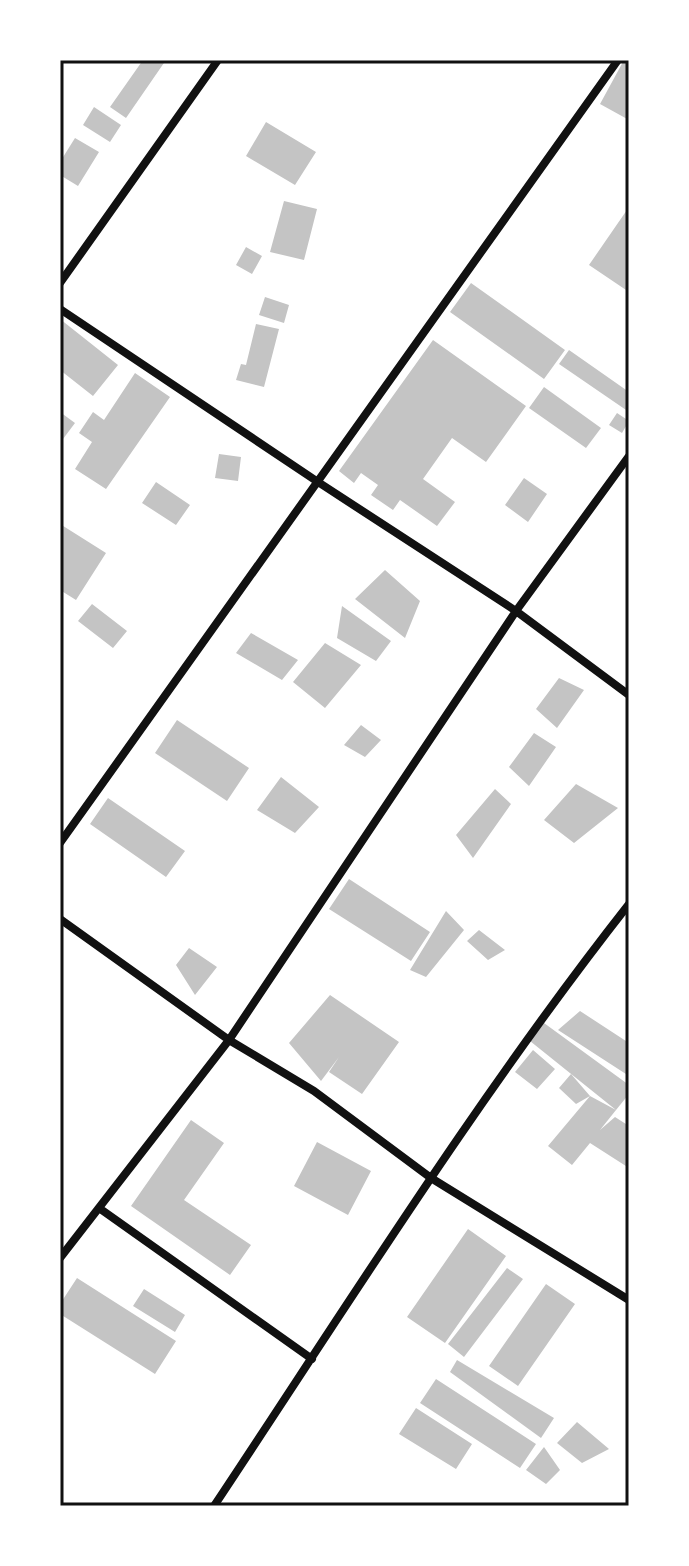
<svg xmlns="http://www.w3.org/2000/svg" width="689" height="1566" font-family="'Archivo Narrow',sans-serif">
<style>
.building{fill:#c4c4c4}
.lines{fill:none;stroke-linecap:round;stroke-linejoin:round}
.minor{stroke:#111;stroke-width:8}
.neatline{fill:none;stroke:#111;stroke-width:3}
</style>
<rect width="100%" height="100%" fill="#fff"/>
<path class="building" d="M143,60H166L126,118L110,107Z
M624,60L629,62V120L600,104Z
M94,107L121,125L110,142L83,125Z
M266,122L316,152L295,185L246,156Z
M75,138L99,152L78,186L60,175V162Z
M284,201L317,209L304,260L270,252Z
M629,207V292L589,265Z
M246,247L262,256L252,274L236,265Z
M471,283L565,350L544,379L450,312Z
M265,297L289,305L284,323L259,315Z
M60,319L118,365L93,396L60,370Z
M256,324L279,329L264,387L236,380L241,364L246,365Z
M433,340L526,406L486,462L452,438L423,479L455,502L437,526L400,500L393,510L371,495L378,485L361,473L354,483L339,471Z
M569,350L629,392V412L559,364Z
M135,373L170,397L106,489L75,469L92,442L79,433L93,412L104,420Z
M544,387L601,428L586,448L529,408Z
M60,412L75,423L60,443Z
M617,413L629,421L622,433L609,425Z
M219,454L241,457L238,481L215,478Z
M524,478L547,494L528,522L505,505Z
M156,482L190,505L176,525L142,503Z
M60,524L106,553L76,600L60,590Z
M385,570L420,601L405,638L355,599Z
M92,604L127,631L113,648L78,621Z
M342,606L391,641L376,661L337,638Z
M251,633L298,660L282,680L236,653Z
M325,643L361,665L325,708L293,682Z
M559,678L584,690L557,728L536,709Z
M177,720L249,768L227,801L155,753Z
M361,725L381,740L365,757L344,745Z
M534,733L556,747L529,786L509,767Z
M281,777L319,807L295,833L257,810Z
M576,784L618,808L574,843L544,820Z
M495,789L511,804L473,858L456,835Z
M108,798L185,851L166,877L90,824Z
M349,879L430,932L411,961L329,909Z
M446,911L464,930L426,977L410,970Z
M479,930L505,950L488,960L467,941Z
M189,948L217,967L195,995L176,965Z
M330,995L399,1042L362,1094L329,1072L339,1057L321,1081L289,1043Z
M580,1011L629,1043V1076L558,1030Z
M544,1023L629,1085V1094L616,1110L600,1130L615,1117L629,1126V1168L590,1143L572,1165L548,1146L590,1096L616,1110L530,1041Z
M533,1050L555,1069L537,1089L515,1072Z
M571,1074L590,1096L576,1104L559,1088Z
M191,1120L224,1143L184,1200L251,1245L230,1275L131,1206Z
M317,1142L371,1171L348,1215L294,1186Z
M468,1229L506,1256L445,1343L407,1317Z
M507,1268L523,1279L464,1357L448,1344Z
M77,1278L176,1341L155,1374L60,1314V1304Z
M546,1284L575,1304L518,1386L489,1366Z
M144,1289L185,1315L175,1332L133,1306Z
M457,1360L554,1418L541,1438L450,1372Z
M436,1379L536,1444L520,1468L420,1403Z
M416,1408L472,1444L456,1469L399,1434Z
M577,1422L609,1449L582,1463L557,1443Z
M544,1447L560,1470L546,1484L526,1470Z"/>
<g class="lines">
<path class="minor" d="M60,283L218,60
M60,309L318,482L516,611L629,695
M60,843L618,60
M60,919L229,1040L314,1091L431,1178L629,1300
M99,1208L312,1359
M60,1258L229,1040L516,611L629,456
M214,1506C349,1303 478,1096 629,904"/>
</g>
<rect width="689" height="1566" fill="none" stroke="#ffffff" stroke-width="124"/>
<rect x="62" y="62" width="565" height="1442" class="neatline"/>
</svg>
